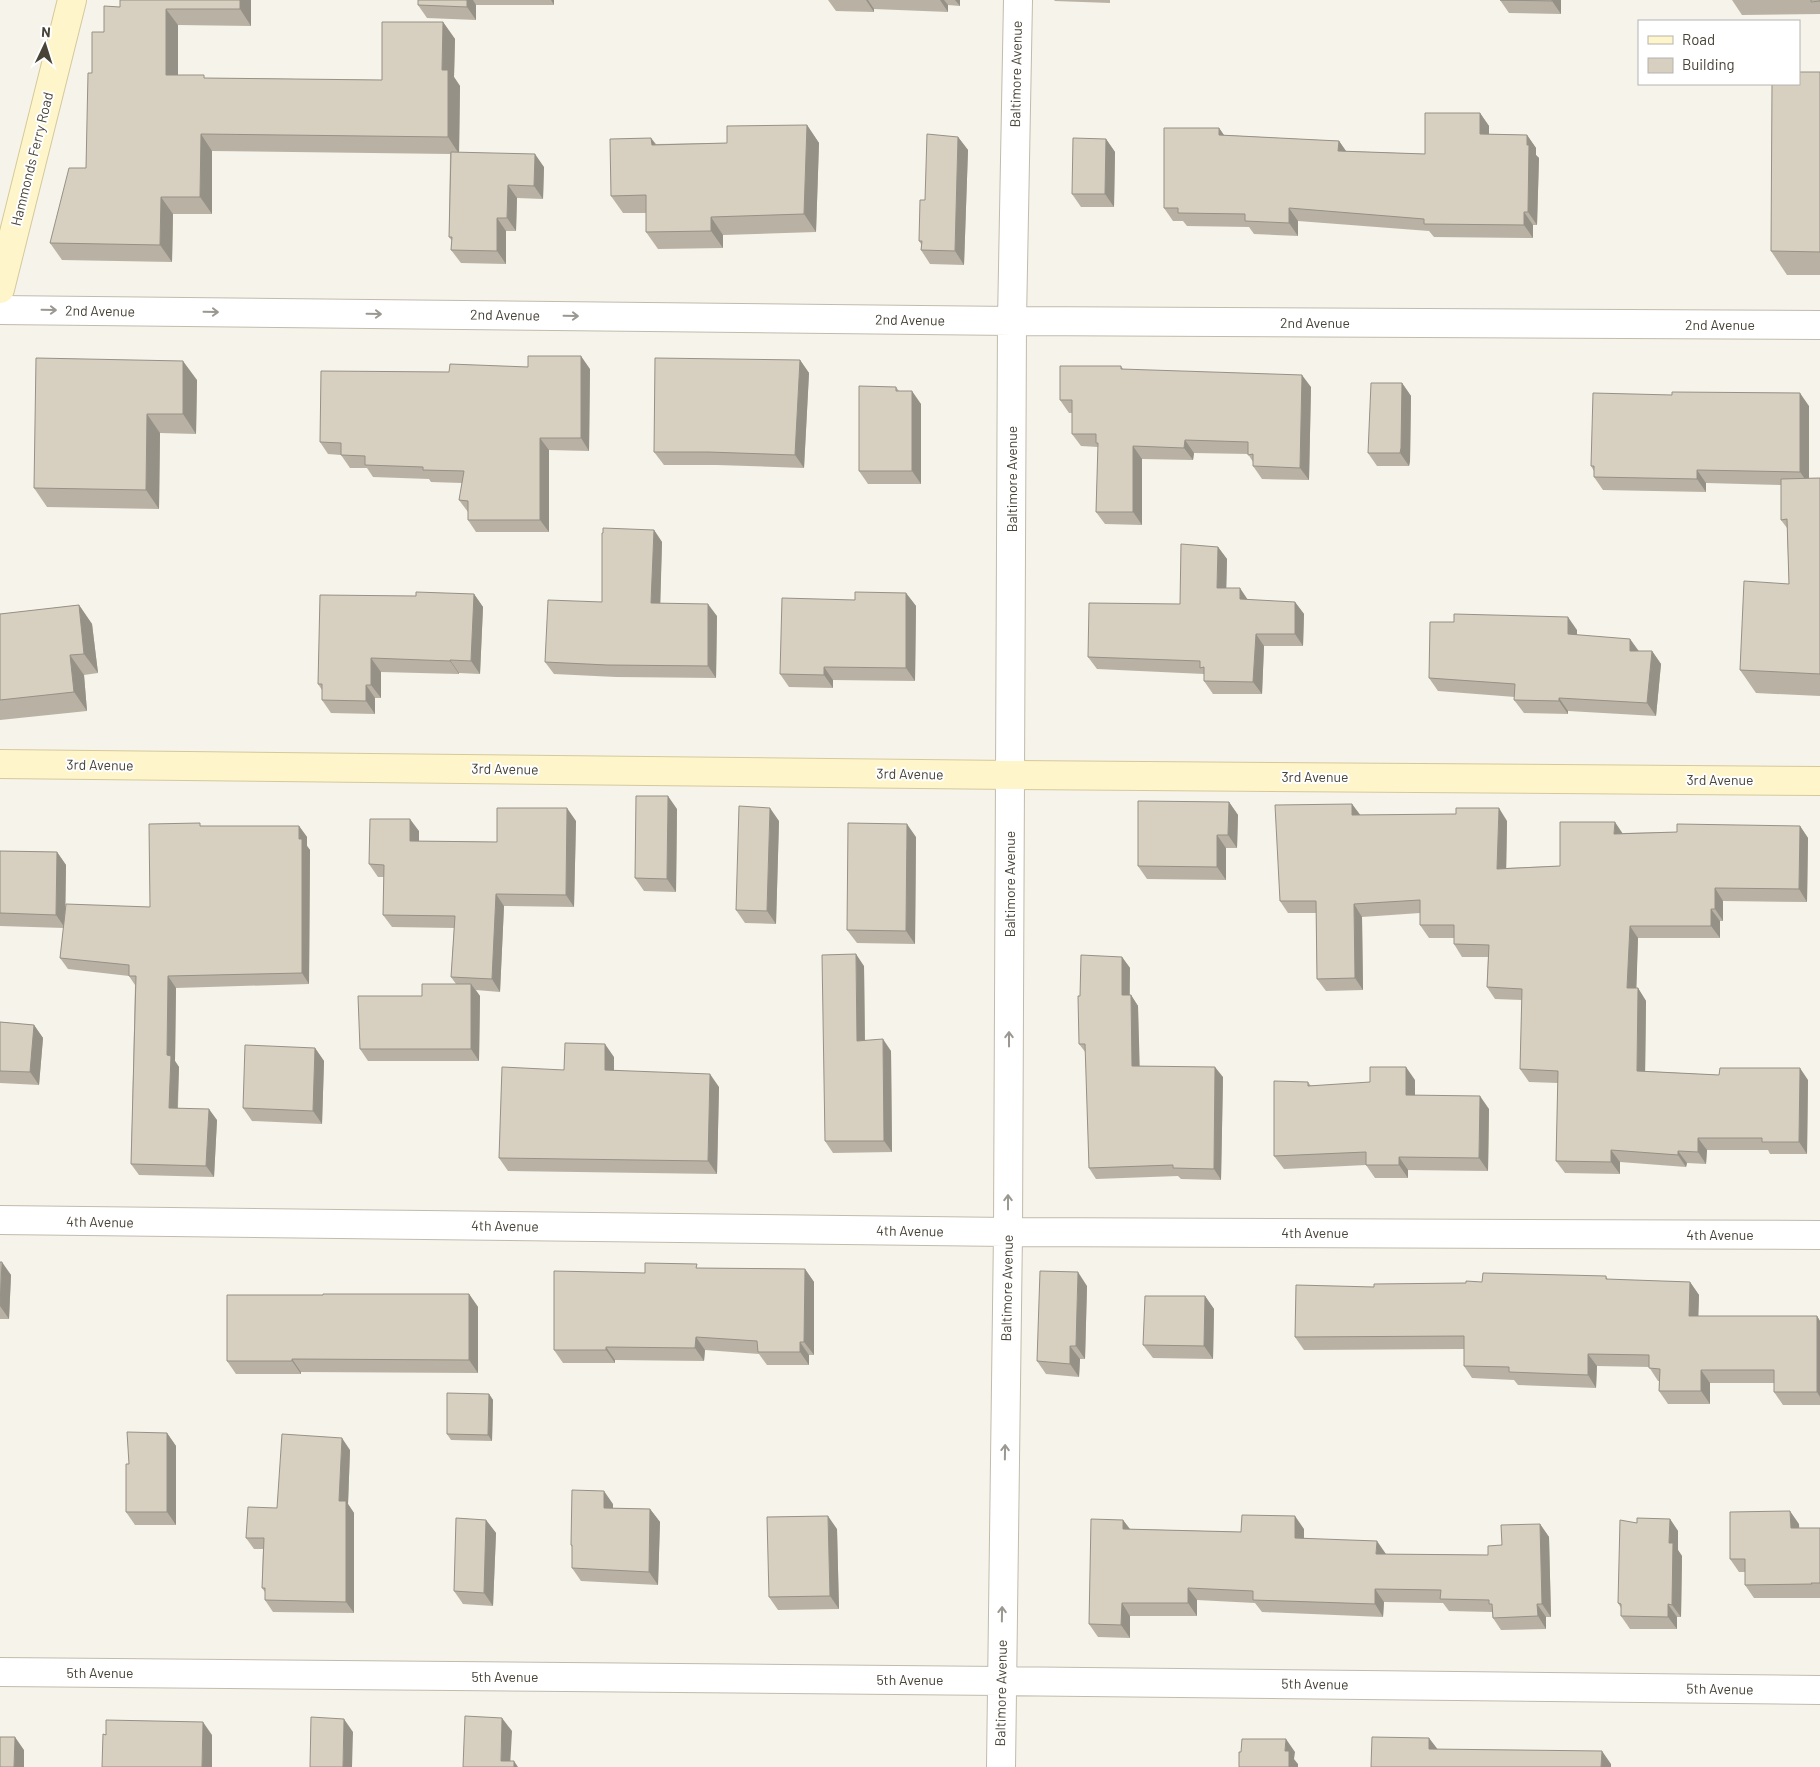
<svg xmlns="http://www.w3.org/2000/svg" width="1820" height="1767" font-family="Barlow,sans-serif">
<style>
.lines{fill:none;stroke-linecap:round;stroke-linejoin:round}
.street-casing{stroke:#c1bbac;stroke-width:30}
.secondary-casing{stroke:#d5c99a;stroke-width:30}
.street{stroke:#fff;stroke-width:28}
.secondary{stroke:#fff5cb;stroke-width:28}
.wall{fill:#b9b2a4}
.shaded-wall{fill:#969186}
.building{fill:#d7cfbf;stroke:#969186}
.oneway{stroke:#9b9892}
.labels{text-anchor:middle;stroke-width:4;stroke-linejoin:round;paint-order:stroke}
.street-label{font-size:14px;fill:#494438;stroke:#fff}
</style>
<rect width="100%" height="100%" fill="#f5f3ea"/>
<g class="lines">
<g class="street-casing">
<path id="street" d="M0,310L1012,321L1820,325
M0,1220L1008,1232L1820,1235
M0,1672L1001,1681L1820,1690
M1001,1767L1008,1232L1012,321L1018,0"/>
</g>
<g class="secondary-casing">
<path id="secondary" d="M0,289L72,0
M0,764L1011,775L1820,781"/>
</g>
<use href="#street" class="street"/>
<use href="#secondary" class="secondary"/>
</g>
<path class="wall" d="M120,0H251V26L178,25V75L206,78L382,80L443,22L455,39L454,77L460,86L459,153L544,167L543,199L517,198L516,231H506V264L461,263L451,250L452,241L449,237L450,154L212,151V214H173L172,262L62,260L50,243L86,168L92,73L104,32L120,7Z
M418,0H554V5H476V20L427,18L418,5Z
M828,0H960V6L948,5V12L874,9V12L836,11Z
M1054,0H1110V3L1055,1Z
M1500,0H1561V14L1509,13Z
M1732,0H1820V14L1742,15Z
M1820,72V275H1787L1771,251Z
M1480,113L1489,126V134L1527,135L1536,148V155L1539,158L1537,225H1533V238L1434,237L1429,231L1298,221V236L1254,234L1249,227L1187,226L1183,221H1173L1164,208L1219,128L1224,135L1339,141L1346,151L1425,154Z
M807,125L819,143L816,232L723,235V248L658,249L646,232V213H623L611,196L651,138L656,144L727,143Z
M958,137L968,150L964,265L930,264L921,250V244L919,241L925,200Z
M1106,139L1115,152L1114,207H1081L1072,194Z
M800,360L809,373L804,468L717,465H664L654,452Z
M1121,366L1123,369L1311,387L1309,480L1262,479L1253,466V462L1248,454L1194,453L1193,460L1142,459V525L1105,524L1096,512L1098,447L1081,446L1072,434V413H1069L1060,400Z
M590,369L589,451L549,450V532H476L468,520V512L459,500L462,483L431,482L429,479L373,477L367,468H350L341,455L328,454L320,442Z
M197,380L196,434L160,433L159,509L47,507L34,488Z
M1402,383L1411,396L1410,461L1409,466H1377L1368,453Z
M896,387L899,391L921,404V484H868L859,471Z
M1809,406V479L1820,478V696L1756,693L1740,670L1789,584L1787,528L1781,520V485L1706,483V492L1603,490L1594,477V471L1591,466Z
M654,530L662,542L660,603L717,616L716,678L616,677L554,674L545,662L602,602Z
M1218,547L1227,559L1226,588L1248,600L1295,602L1304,614L1303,646H1264L1262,694H1213L1204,681V674L1097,669L1088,657L1180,604Z
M906,593L916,606L915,681L833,680V688L789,687L780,674L855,600Z
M474,594L483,607L480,674L459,673V674L381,672V698H375V714L331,713L322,700V690L318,684L416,596Z
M79,605L92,624L98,673L84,675L87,711L0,720V614Z
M1577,630V635L1630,639L1639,651H1652L1661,664L1656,716L1568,711V714L1524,713L1514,700L1515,697L1438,691L1429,678Z
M1229,802L1238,815L1237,848H1226V880L1147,879L1138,866Z
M1352,804L1360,815L1507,821L1506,868L1560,866L1623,833L1677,832L1800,826L1808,838L1807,902L1723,901V921H1720V938H1638L1636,988H1638L1646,1001L1645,1071L1808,1080L1807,1154H1770L1768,1150H1707L1706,1164L1687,1163L1686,1167L1620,1162V1174L1565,1173L1556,1161L1558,1083L1529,1082L1520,1069L1522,1000L1495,999L1487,987L1488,957H1462L1454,944V938H1429L1420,925V913L1362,917L1363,990L1326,991L1317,979L1316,913H1288L1280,901Z
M677,809L676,892L644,891L635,878Z
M576,821L574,907L504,906L500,992L476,990L480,996L479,1061H368L360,1049L422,996L456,984L451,977L454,928L392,927L383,915L384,877H378L369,864L419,831V841L497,842Z
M779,821L776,924L745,923L736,910Z
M202,826H299L307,837V846L310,850L309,984L176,988L175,1061L179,1067L178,1108L217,1120L214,1177L139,1175L131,1164L135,985L129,976L68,969L60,958L64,928L0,926V851L57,852L66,865L65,916L150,907Z
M916,837L915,944L857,943L847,930Z
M1122,957L1130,968V995H1131L1138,1006L1139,1066L1223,1077L1221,1180L1181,1179L1178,1176L1096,1179L1089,1168L1086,1053L1079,1044L1080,996Z
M864,966L865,1041L891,1051L892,1152L833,1153L825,1141Z
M0,1022L34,1025L43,1038L39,1085L0,1083Z
M315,1048L324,1061L322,1124L252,1121L243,1108Z
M614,1057V1070L719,1087L717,1174L508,1171L499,1158L564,1070Z
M1415,1080V1095L1489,1109L1488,1171L1408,1170V1178H1375L1366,1165L1284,1169L1274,1156L1308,1082L1311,1086Z
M0,1262L11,1275L9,1319H0Z
M699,1268L805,1269L814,1282V1355H809V1365H767L759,1354L705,1350L704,1361L615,1360V1363H563L554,1350L645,1273Z
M1606,1276L1608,1280L1690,1282L1699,1295L1698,1316H1817L1820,1321V1405H1783L1774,1392V1383H1710V1404H1668L1659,1391V1381H1658L1649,1367L1597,1366L1596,1388L1518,1385L1514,1380L1472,1378L1464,1366V1349L1304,1350L1295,1337L1374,1287L1466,1283Z
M1087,1286L1085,1359H1080L1079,1377L1046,1374L1037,1361Z
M469,1294L478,1307V1373L301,1372V1374H236L227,1361Z
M1205,1296L1214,1309L1213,1359L1153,1358L1143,1345Z
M489,1394L493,1400L492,1441L451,1440L447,1434Z
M167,1433L176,1446V1525H135L126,1512Z
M350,1450L348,1504L354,1513V1613L273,1612L265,1600V1592L262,1588L263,1549H254L246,1538L277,1508Z
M613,1504V1508L650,1509L660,1522L658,1585L581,1581L572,1568V1547L571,1545Z
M1670,1519L1678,1531V1550L1682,1556L1681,1617H1677V1629H1630L1621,1616V1608L1618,1603L1637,1523Z
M486,1520L496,1533L493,1606L463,1604L454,1591Z
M1123,1520L1130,1529L1241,1532L1304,1529V1538L1386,1554L1488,1555L1502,1545L1540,1524L1549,1537L1551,1617H1546V1629L1501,1630L1493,1618L1492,1612L1449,1611L1443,1603L1384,1602L1383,1617L1262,1612L1255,1603L1197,1600V1616H1130V1638L1098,1637L1089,1624Z
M1799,1524V1528H1820V1598H1754L1745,1585V1572H1739L1730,1559Z
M837,1529L839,1609L778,1610L769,1597Z"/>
<path class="shaded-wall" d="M240,0H251V26L240,9Z
M467,0H473L476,5V20L467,7Z
M551,0H554V5Z
M866,0H868L874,9V12Z
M940,0H944L948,5V12Z
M955,0H960V6Z
M1552,0H1561V14L1552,1Z
M166,9L178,25V91L166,75Z
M443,22L455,39L454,77L460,86L459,154L448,137L442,70Z
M1480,113L1489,126V147L1480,134Z
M807,125L819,143L816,232L804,214Z
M1219,128L1228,141L1219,135Z
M201,134L212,151V214L200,197Z
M1527,135L1536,148V155L1539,158L1537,225L1528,212Z
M958,137L968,150L964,265L955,251Z
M651,138L663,155L652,145Z
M1106,139L1115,152L1114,207L1105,194Z
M1339,141L1348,154L1338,151Z
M535,154L544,167L543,199L534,186Z
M508,185L517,198L516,231L507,218Z
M161,197L173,214L172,262L160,245Z
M1289,208L1298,221V236L1289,223Z
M1524,212L1533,225V238L1524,225Z
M711,217L723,235V248L711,231Z
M497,218L506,231V264L497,251Z
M581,356L590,369L589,451L581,438Z
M800,360L809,373L804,468L795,455Z
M183,361L197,380L196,434L183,414Z
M1302,375L1311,387L1309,480L1300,468Z
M1402,383L1411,396L1410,461L1409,466L1400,453Z
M912,391L921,404V484L912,471Z
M1800,393L1809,406V485L1800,472Z
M147,414L160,433L159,509L146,490Z
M540,438L549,450V532L540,520Z
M1185,440L1194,453L1193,460L1184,448Z
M1133,446L1142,459V525L1133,512Z
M1697,470L1706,483V492L1697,479Z
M654,530L662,542L660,615L651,603Z
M1218,547L1227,559L1226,600L1217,588Z
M1240,588L1248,600L1240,599Z
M906,593L916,606L915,681L906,668Z
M474,594L483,607L480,674L471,661Z
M1295,602L1304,614L1303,646L1295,634Z
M708,604L717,616L716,678L708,666Z
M79,605L92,624L98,673L84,654Z
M1568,617L1577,630V647L1568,634Z
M1256,634L1264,646L1262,694L1253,682Z
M1630,639L1639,652L1630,651Z
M1652,651L1661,664L1656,716L1647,703Z
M70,655L84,675L87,711L74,692Z
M371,658L381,672V698L371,685Z
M450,660L459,673V674L450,661Z
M824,667L833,680V688L824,675Z
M366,685L375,698V714L366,701Z
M1559,698L1568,711V714L1559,701Z
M668,796L677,809L676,892L667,879Z
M1229,802L1238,815L1237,848L1228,835Z
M1352,804L1361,816L1352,815Z
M567,808L576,821L574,907L566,895Z
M770,808L779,821L776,924L767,911Z
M1499,808L1507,821L1506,881L1497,869Z
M410,819L419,831V853L410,841Z
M1615,822L1623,834H1614Z
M907,824L916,837L915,944L906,931Z
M299,826L307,837V846L310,850L309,984L302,973Z
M1800,826L1808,838L1807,902L1799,889Z
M1217,835L1226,848V880L1217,867Z
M57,852L66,865L65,928L56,915Z
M1715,888L1723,901V921L1715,909Z
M496,894L504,906L500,992L492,979Z
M1354,904L1362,917L1363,990L1355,978Z
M1711,909L1720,921V938L1711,926Z
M1630,926L1638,938L1636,1001L1627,988Z
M856,954L864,966L865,1053L857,1041Z
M1122,957L1130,968L1129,1006L1122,995Z
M168,976L176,988L175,1061L179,1067L177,1119L169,1108L167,1055Z
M471,984L480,996L479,1061L471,1049Z
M1638,988L1646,1001L1645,1083L1637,1071Z
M1131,995L1138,1006L1140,1077L1132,1066Z
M34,1025L43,1038L39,1085L30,1072Z
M883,1039L891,1051L892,1152L884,1141Z
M605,1044L614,1057V1083L605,1070Z
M315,1048L324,1061L322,1124L313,1111Z
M1215,1067L1223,1077L1221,1180L1214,1169Z
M1406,1067L1415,1080V1108L1406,1095Z
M1800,1068L1808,1080L1807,1154L1799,1142Z
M710,1074L719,1087L717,1174L708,1161Z
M1480,1096L1489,1109L1488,1171L1479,1158Z
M209,1109L217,1120L214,1177L206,1166Z
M1698,1138L1707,1150L1706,1164L1698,1152Z
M1611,1150L1620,1162V1174L1611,1162Z
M1678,1151L1687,1163L1686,1167L1678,1155Z
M1399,1157L1408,1170V1178L1399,1165Z
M2,1262L11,1275L9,1319L0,1306Z
M805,1269L814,1282V1355L804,1342Z
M1078,1272L1087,1286L1085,1359L1076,1346Z
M1690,1282L1699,1295L1698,1329L1689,1316Z
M469,1294L478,1307V1373L469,1360Z
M1205,1296L1214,1309L1213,1359L1204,1346Z
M1817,1316L1820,1321V1397L1817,1392Z
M696,1337L705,1350L704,1361L695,1348Z
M800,1342L809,1355V1365L800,1352Z
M1070,1346L1080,1359L1079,1377L1070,1364Z
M606,1347L615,1360V1363L606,1350Z
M1588,1354L1597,1366L1596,1388L1588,1375Z
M292,1359L301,1372V1374L292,1361Z
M1701,1370L1710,1383V1404L1701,1391Z
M489,1394L493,1400L492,1441L488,1435Z
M167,1433L176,1446V1525L167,1512Z
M342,1438L350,1450L348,1504L354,1513V1613L346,1602L339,1501Z
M604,1491L613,1504V1521L604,1508Z
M650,1509L660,1522L658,1585L649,1572Z
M1790,1511L1799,1524L1800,1541L1791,1528Z
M828,1516L837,1529L839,1609L830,1596Z
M1295,1516L1304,1529V1551L1295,1538Z
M1670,1519L1678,1531V1550L1682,1556L1681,1617L1672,1605L1669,1543Z
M486,1520L496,1533L493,1606L484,1593Z
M1123,1520L1132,1532L1123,1529Z
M1540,1524L1549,1537L1551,1617L1542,1604Z
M1377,1541L1386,1554H1376Z
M1188,1588L1197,1600V1616L1188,1603Z
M1375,1589L1384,1602L1383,1617L1375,1604Z
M1122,1603L1130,1616V1638L1121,1625Z
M1537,1604L1546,1617V1629L1538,1616Z
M1668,1604L1677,1617V1629L1668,1617Z
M502,1718L512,1731L510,1767L501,1761Z
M344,1719L353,1732L352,1767H343Z
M203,1722L212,1735V1767H202Z
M15,1737L24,1750V1767H14Z
M1429,1738L1439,1751L1429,1749Z
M1286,1739L1295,1752L1294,1759L1298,1764V1767H1289L1285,1751Z
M1602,1751L1611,1764V1767H1601Z
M514,1761L518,1767H514Z"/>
<path class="building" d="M120,0H240V9H166V75H204V78L382,80V22H443L442,70H448V137L201,134L200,197H161L160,245L50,243L69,168H86L88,73H92V32H104V6L120,7Z
M418,0H467V7L418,5Z
M1500,0H1552V1Z
M1811,0H1820V1L1811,2Z
M1799,72H1820V252L1771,251L1772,84H1799Z
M1425,113H1480V134L1527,135V145H1529L1528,212H1524V225L1424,224V219L1289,208V223L1245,221V214L1178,213V208H1164V128H1219V135L1339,141L1338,151L1425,154Z
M807,125L804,214L711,217V231L646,232V195L611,196L610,139L651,138L652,145L727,143V126Z
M927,134L958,137L955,251L921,250L922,241H919L920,200H925Z
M1073,138L1106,139L1105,194H1072Z
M451,152L535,154L534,186L508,185L507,218H497V251L451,250L452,237H449Z
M528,356H581V438H540V520H468V501L459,500L464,471L423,470V467L365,465V456L341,455V443L320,442L321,371L449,372L450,364L528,367Z
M36,358L183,361V414H147L146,490L34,488Z
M655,358L800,360L795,455L708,452H654Z
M1060,366H1121V369L1302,375L1300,468L1253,466V454L1248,455V442L1185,440L1184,448L1133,446V512H1096L1098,443H1096V434H1072V400H1060Z
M1371,383H1402L1401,448L1400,453H1368Z
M859,386L896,387V391H912V471H859Z
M1672,392L1800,393V472L1697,470V479L1594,477V466H1591L1593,393L1672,395Z
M1820,478V674L1740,670L1744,581L1789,584L1787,519L1781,520V479Z
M603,528L654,530L651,603L708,604V666L607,665L545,662L548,600L602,602V533H603Z
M1181,544L1218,547L1217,588H1240V599L1295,602V634H1256L1253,682L1204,681V667L1200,668V661L1088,657L1089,603L1180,604Z
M416,592L474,594L471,661L450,660V661L371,658V685H366V701L322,700V684H318L320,595L416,596Z
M855,592L906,593V668L824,667V675L780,674L782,598L855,600Z
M79,605L84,654L70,655L74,692L0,700V614Z
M1454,614L1568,617V634L1630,639V651H1652L1647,703L1559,698V701L1514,700L1515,684L1429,678L1430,622H1454Z
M636,796H668L667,879L635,878Z
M1138,801L1229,802L1228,835H1217V867L1138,866Z
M1352,804V815L1456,814V808H1499L1497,869L1560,866V822H1615L1614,834L1677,832V824L1800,826L1799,889L1715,888V909H1711V926H1630L1627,988H1638L1637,1071L1719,1075L1720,1068H1800L1799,1142H1762V1138H1698V1152L1678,1151V1155L1611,1150V1162L1556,1161L1558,1071L1520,1069L1522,989L1487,987L1489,945L1454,944V925H1420V900L1354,904L1355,978L1317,979L1316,901H1280L1275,805Z
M739,806L770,808L767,911L736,910Z
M497,808H567L566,895L496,894L492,979L451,977L455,916L383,915L384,865L369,864L370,819H410V841L497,842Z
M200,823V826H299V839H302V973L168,976L167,1055L171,1056L169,1108L209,1109L206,1166L131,1164L136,976H129V965L60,958L66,904L150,907L149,824Z
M848,823L907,824L906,931L847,930Z
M0,851L57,852L56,915L0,913Z
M856,954L857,1041L883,1039L884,1141H825L822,955Z
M1081,955L1122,957V995H1131L1132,1066L1215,1067L1214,1169L1173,1168V1165L1089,1168L1085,1044H1079L1078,996H1080Z
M422,984H471V1049H360L358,996H422Z
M0,1022L34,1025L30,1072L0,1071Z
M565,1043L605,1044V1070L710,1074L708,1161L499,1158L502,1067L564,1070Z
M245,1045L315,1048L313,1111L243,1108Z
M1370,1067H1406V1095L1480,1096L1479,1158L1399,1157V1165H1366V1152L1274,1156V1081L1308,1082V1086L1370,1082Z
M0,1262H2L0,1306Z
M645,1263L697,1264L696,1268L805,1269L804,1342H800V1352H758L757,1341L696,1337L695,1348L606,1347V1350H554V1271L645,1273Z
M1040,1271L1078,1272L1076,1346H1070V1364L1037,1361Z
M1483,1273L1606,1276V1279L1690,1282L1689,1316H1817V1392H1774V1370H1701V1391H1659L1660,1369L1649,1368V1355L1588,1354V1375L1509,1372V1367L1464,1366V1336L1295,1337L1296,1285L1374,1287V1284L1466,1283V1281L1482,1282Z
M323,1294H469V1360L292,1359V1361H227V1295H323Z
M1145,1296H1205L1204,1346L1143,1345Z
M447,1393L489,1394L488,1435L447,1434Z
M127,1432L167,1433V1512H126V1464H129Z
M282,1434L342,1438L339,1501H346V1602L265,1600V1588H262L264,1538H246L248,1507L277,1508Z
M572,1490L604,1491V1508L650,1509L649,1572L572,1568V1545H571Z
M1790,1511L1791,1528H1820V1583H1811L1812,1584L1745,1585V1559H1730V1512Z
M1242,1515L1295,1516V1538L1377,1541L1376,1554L1488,1555V1546L1502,1545L1501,1525L1540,1524L1542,1604H1537L1538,1616L1493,1618L1492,1604H1489V1600L1440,1599L1441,1590L1375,1589V1604L1253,1600V1591L1188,1588V1603H1122L1121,1625L1089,1624L1091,1519L1123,1520V1529L1241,1532Z
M828,1516L830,1596L769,1597L767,1517Z
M456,1518L486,1520L484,1593L454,1591Z
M1637,1518L1670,1519L1669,1543H1673L1672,1605L1668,1604V1617L1621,1616V1604L1618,1603L1620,1520L1637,1523Z
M465,1716L502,1718L501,1761H514V1767H463Z
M311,1717L344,1719L343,1767H310Z
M106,1720L203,1722L202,1767H102L103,1734L106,1735Z
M0,1737H15L14,1767H0Z
M1372,1737L1429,1738V1749L1602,1751L1601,1767H1371Z
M1242,1739H1286L1285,1751H1289V1767H1239V1752H1241Z"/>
<defs><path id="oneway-shaft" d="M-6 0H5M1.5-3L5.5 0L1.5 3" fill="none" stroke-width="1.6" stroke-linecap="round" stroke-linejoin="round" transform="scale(1.25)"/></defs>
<g class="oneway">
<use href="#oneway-shaft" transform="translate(49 310) rotate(1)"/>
<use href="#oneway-shaft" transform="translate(211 312) rotate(1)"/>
<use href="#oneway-shaft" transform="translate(374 314) rotate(1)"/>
<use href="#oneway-shaft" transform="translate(571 316) rotate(1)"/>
<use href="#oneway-shaft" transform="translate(1009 1039) rotate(-90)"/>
<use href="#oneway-shaft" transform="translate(1008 1202) rotate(-90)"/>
<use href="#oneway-shaft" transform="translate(1005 1452) rotate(-89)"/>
<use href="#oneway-shaft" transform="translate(1002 1614) rotate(-89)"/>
</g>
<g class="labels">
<g class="street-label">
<text transform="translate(1016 74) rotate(-89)" y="5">Baltimore Avenue</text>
<text transform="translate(32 159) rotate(-76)" y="5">Hammonds Ferry Road</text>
<text transform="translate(100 311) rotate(1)" y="5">2nd Avenue</text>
<text transform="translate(505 315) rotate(1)" y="5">2nd Avenue</text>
<text transform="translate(910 320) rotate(1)" y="5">2nd Avenue</text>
<text x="1315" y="328">2nd Avenue</text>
<text x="1720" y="330">2nd Avenue</text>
<text transform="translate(1012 479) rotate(-90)" y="5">Baltimore Avenue</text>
<text transform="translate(100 765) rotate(1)" y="5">3rd Avenue</text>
<text transform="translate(505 769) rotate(1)" y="5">3rd Avenue</text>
<text transform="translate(910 774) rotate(1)" y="5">3rd Avenue</text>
<text x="1315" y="782">3rd Avenue</text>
<text x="1720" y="785">3rd Avenue</text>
<text transform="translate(1010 884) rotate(-90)" y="5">Baltimore Avenue</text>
<text transform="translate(100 1222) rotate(1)" y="5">4th Avenue</text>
<text transform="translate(505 1226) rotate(1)" y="5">4th Avenue</text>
<text transform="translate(910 1231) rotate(1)" y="5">4th Avenue</text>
<text x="1315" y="1238">4th Avenue</text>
<text x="1720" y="1240">4th Avenue</text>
<text transform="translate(1007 1288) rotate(-89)" y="5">Baltimore Avenue</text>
<text x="100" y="1678">5th Avenue</text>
<text x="505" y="1682">5th Avenue</text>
<text x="910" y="1685">5th Avenue</text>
<text transform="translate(1315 1684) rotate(1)" y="5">5th Avenue</text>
<text transform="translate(1720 1689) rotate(1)" y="5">5th Avenue</text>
<text transform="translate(1001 1693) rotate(-89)" y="5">Baltimore Avenue</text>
</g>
</g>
<rect x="1638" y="20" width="162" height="65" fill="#ffffff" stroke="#b6b4af"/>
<rect x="1648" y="36" width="25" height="8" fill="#fff5cb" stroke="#b6b4af"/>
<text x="1682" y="45" font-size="15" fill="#494438">Road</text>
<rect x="1648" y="58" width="25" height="15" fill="#d7cfbf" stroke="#b6b4af"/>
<text x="1682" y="70" font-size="15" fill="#494438">Building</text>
<g transform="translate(45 45) rotate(4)" stroke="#ffffff" stroke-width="4" paint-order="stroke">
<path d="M0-4L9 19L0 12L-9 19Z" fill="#494438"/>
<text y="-8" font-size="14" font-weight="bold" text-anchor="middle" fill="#494438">N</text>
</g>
</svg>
